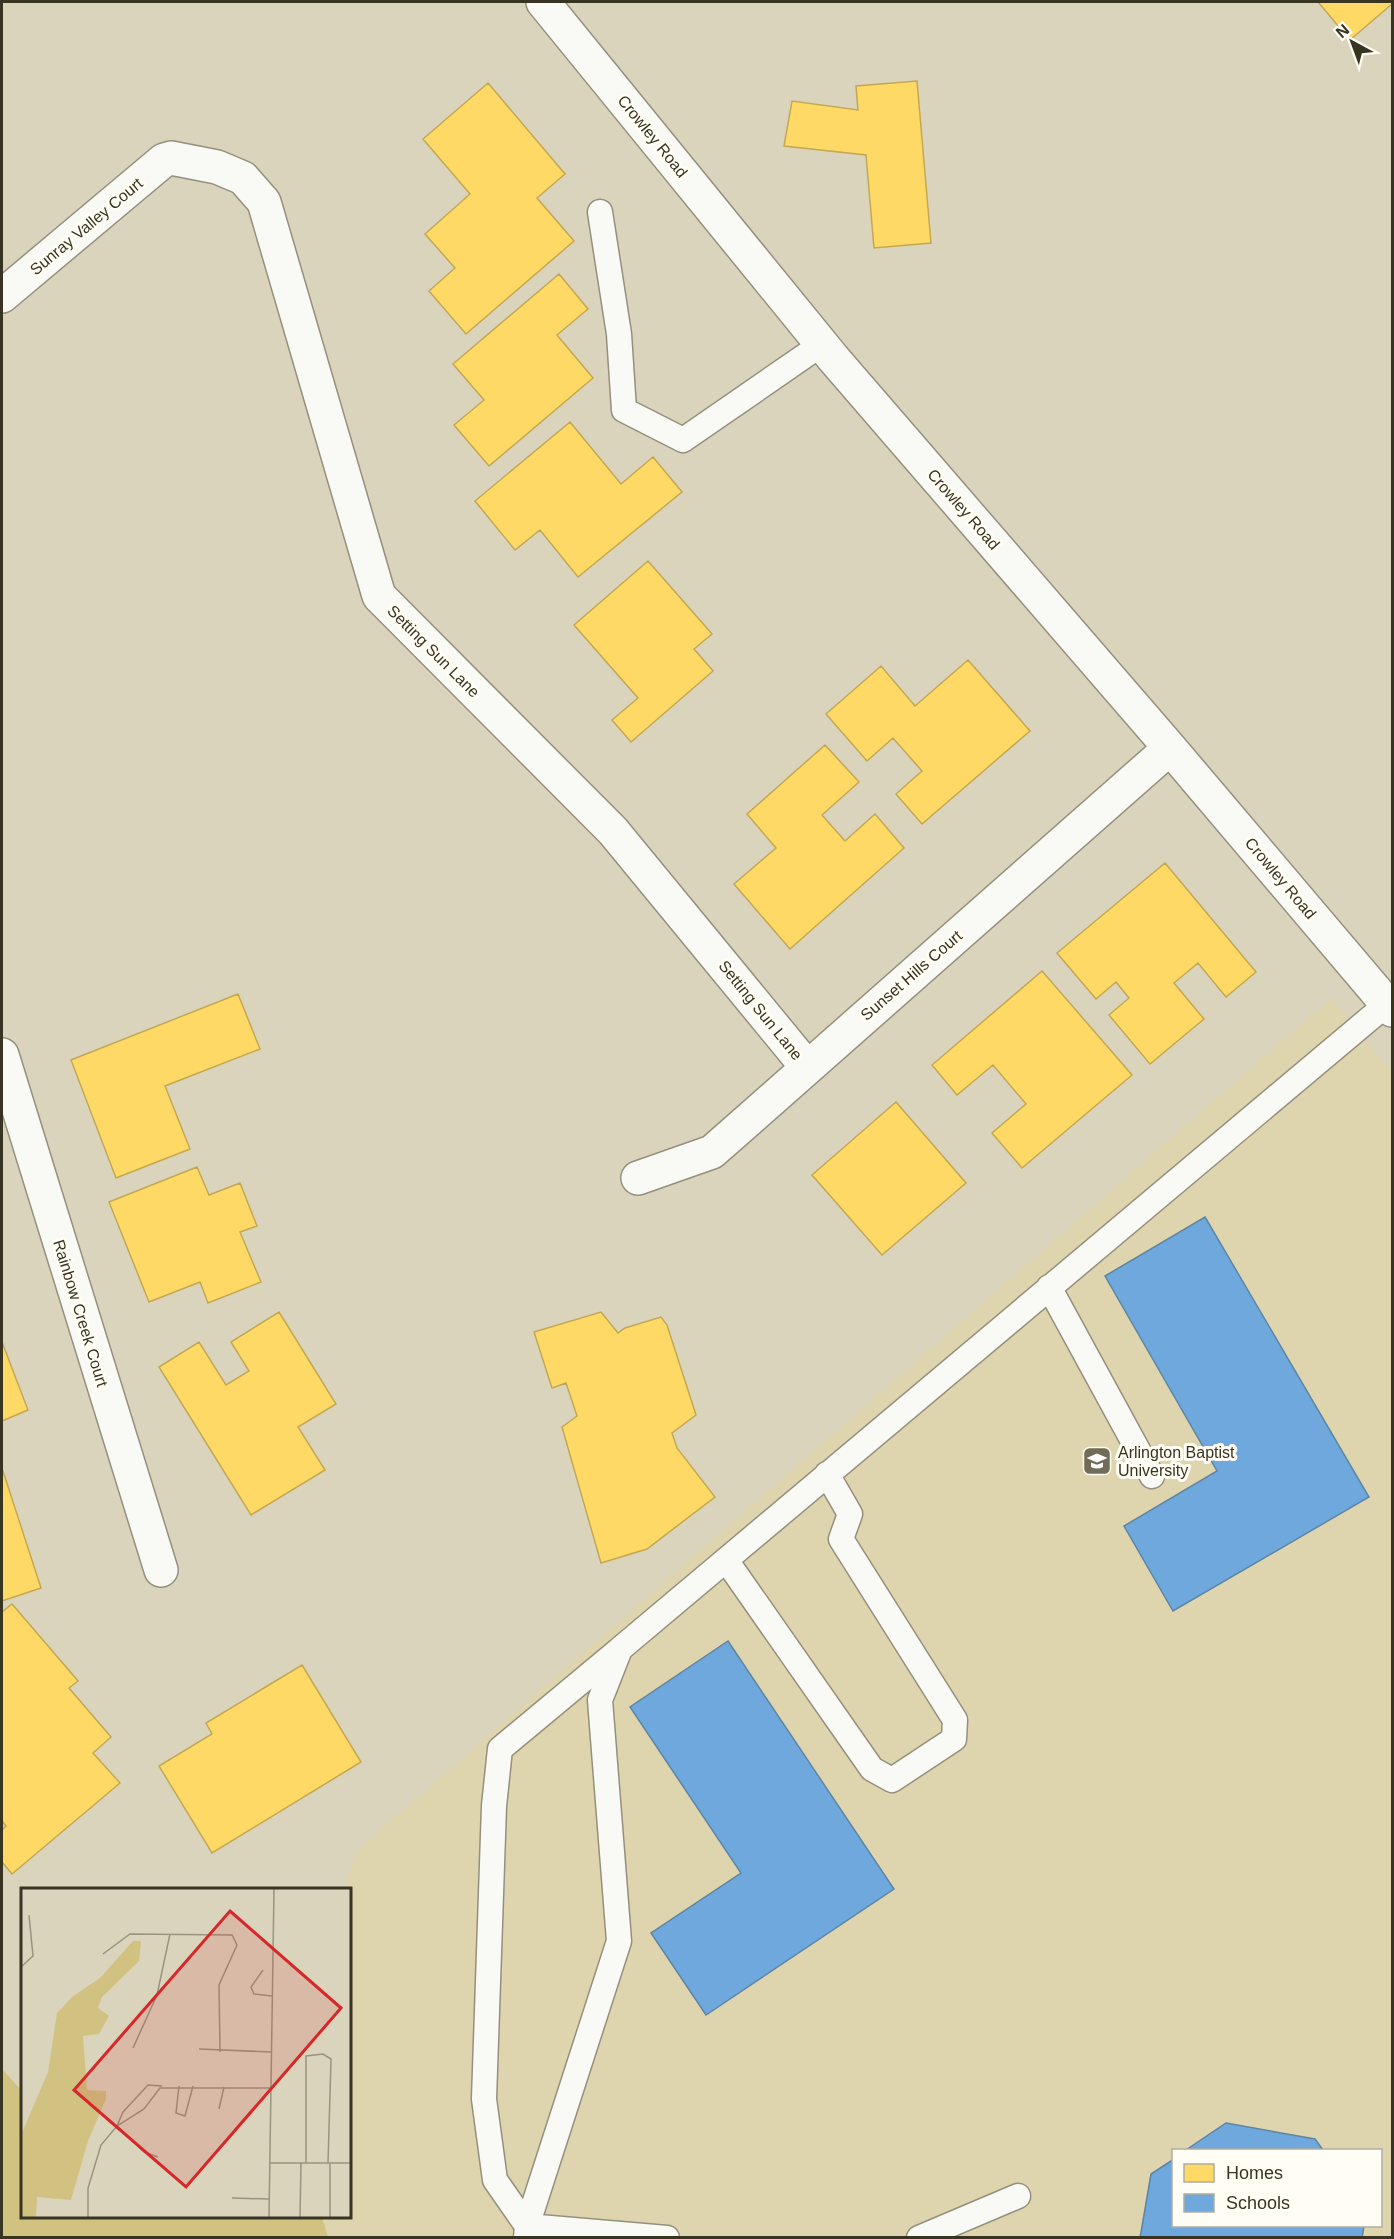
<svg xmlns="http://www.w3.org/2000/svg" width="1394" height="2239" font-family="Helvetica,sans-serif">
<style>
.built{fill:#ded5ae;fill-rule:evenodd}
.green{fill:#d1c282}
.homes{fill:#ffd966;stroke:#c3a852;stroke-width:1.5}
.schools{fill:#6fa8dc;stroke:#5e85a4;stroke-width:1.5}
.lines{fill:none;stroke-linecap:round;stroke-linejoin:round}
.service-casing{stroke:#95907e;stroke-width:27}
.minor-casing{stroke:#95907e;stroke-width:36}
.service{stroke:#f9f9f5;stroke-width:24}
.minor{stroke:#f9f9f5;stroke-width:33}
.labels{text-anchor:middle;stroke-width:6;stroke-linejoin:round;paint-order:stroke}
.street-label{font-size:16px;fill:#383422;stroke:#fffdf4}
.poi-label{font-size:16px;fill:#383422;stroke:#fffdf4;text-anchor:start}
.inset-road{fill:none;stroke:#99947f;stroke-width:1.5}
.view{fill:#d62828;fill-opacity:0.15;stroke:#d62828;stroke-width:3}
.inset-edge{fill:none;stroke:#383422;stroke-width:3}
</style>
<rect width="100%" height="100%" fill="#dad4bd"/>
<path class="built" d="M1331,998L1392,1071V2237L328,2238L322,2217L350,2216V1890L345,1889L355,1852ZM1174,2150H1380V2226H1174Z"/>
<path class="green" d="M2,2069L22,2091V2216L322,2217L328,2237H2Z"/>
<path class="homes" d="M1318,2H1392V4L1350,40Z
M917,81L931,243L874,248L866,155L784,146L792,101L858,110L856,86Z
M488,83L565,174L537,198L574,241L466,334L429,291L455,268L425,234L470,194L423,139Z
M559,274L588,309L557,335L593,378L489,466L454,425L484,400L453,364Z
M570,422L621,484L653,457L682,492L578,577L540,530L515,550L475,501Z
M648,561L712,634L694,649L713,671L631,742L612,720L638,698L574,625Z
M968,660L1030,731L922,824L896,794L922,771L893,738L867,761L826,714L881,666L915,706Z
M825,745L859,782L822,815L845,841L875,814L904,848L790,949L734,884L776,848L747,814Z
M1165,863L1256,972L1226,997L1198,963L1174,983L1204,1019L1150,1064L1109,1015L1129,998L1116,982L1096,999L1057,953Z
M1042,971L1132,1075L1022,1168L992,1133L1026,1104L993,1065L957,1095L932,1065Z
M238,994L260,1049L165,1086L190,1149L116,1178L71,1060Z
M896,1102L966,1183L882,1255L812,1175Z
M197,1167L209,1195L240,1183L257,1226L240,1232L261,1282L208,1303L200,1282L149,1302L109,1202Z
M279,1312L336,1404L298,1427L325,1470L251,1515L159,1367L199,1342L226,1385L249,1371L231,1342Z
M601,1312L618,1333L625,1328L661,1317L667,1325L696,1415L672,1433L677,1448L715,1497L647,1549L601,1563L562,1427L577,1416L566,1383L552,1388L534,1332Z
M2,1342L28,1410L2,1421Z
M2,1468L41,1588L2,1601Z
M12,1604L78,1681L69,1688L111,1737L93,1753L120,1783L12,1874L2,1862V1830L6,1826L2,1821V1612Z
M302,1665L361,1762L212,1853L159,1766L212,1734L206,1723Z"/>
<path class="schools" d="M1205,1217L1369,1497L1173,1611L1124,1526L1217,1471L1105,1276Z
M728,1641L894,1889L706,2015L651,1933L741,1873L630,1707Z
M1226,2123L1315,2139L1323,2150H1186Z
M1174,2159V2226H1364L1362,2238H1140L1151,2174Z"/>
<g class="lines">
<g class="service-casing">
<path id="service" d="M600,212L619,334L624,410L683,440L822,344
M1049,1287L1152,1476
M726,1560L872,1769L892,1780L954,1739L955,1720L841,1539L850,1514L827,1474
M619,1650L500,1749L494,1806L484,2099L495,2180L527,2226L667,2238
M526,2238L527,2226L619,1941L600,1700L620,1649L1387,1004
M919,2238L1018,2196"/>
</g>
<g class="minor-casing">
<path id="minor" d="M543,2L833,358L1170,748L1392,1010
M2,296L164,160L171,158L217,167L243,178L264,202L379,596L613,831L807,1067
M2,1055L161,1570
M638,1178L712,1152L1170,748"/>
</g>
<use href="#service" class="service"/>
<use href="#minor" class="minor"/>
</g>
<defs>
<g id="university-square" transform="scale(1.5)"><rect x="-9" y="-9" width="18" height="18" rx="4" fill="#716c58" stroke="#fffdf4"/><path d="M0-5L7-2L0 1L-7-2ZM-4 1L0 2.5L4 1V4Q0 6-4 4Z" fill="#fff"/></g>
</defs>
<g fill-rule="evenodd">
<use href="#university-square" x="1097" y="1461"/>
</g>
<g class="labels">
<g class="street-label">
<text transform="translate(653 136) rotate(51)" y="6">Crowley Road</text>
<text transform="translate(86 226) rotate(-40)" y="6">Sunray Valley Court</text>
<text transform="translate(964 509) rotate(49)" y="6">Crowley Road</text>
<text transform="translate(434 651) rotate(45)" y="6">Setting Sun Lane</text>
<text transform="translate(1281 878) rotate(50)" y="6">Crowley Road</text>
<text transform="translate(911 975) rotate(-41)" y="6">Sunset Hills Court</text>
<text transform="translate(761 1010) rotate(51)" y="6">Setting Sun Lane</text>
<text transform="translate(81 1313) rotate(73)" y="6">Rainbow Creek Court</text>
</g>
<g class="poi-label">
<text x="1118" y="1458">Arlington Baptist<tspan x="1118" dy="18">University</tspan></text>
</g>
</g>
<g transform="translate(21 1888)">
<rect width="330" height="330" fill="#dad4bd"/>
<path d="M112,53H120L118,73L81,109L77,120L88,128L78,146L62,148L66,202L85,203V211L67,253L50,312L16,309L15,329H0V247L27,184L36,125L51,109L79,90Z" fill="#d1c282"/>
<path class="inset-road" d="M82,66L109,46L211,47L216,57L198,97L199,164M0,79L12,68L8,27M242,82L230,99L233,106L251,108M112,160L136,107L149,46M178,161L250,164M158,198L155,225L164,228L172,198M198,221L203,199M137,269L123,264L96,238L102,224L127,197L141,198M249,275H330M285,275V168L302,166L310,171L307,275M211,310L248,311M67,329V300L80,257L96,238L123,221L139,200H250M248,329L253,1M279,329L280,275M309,329V275"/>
<path class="view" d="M209,23L320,120L165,299L53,202Z"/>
<rect width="330" height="330" class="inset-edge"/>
</g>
<rect width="1394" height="2239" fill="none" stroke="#383422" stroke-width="6"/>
<rect x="1172" y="2149" width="210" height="78" fill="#fffdf4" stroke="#afada0" stroke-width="1.5"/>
<rect x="1184" y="2164" width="30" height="18" fill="#ffd966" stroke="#afada0" stroke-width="1.5"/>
<text x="1226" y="2179" font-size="18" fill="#383422">Homes</text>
<rect x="1184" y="2194" width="30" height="18" fill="#6fa8dc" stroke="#afada0" stroke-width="1.5"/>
<text x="1226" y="2209" font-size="18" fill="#383422">Schools</text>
<g transform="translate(1352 42) rotate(319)" stroke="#fffdf4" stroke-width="4.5" paint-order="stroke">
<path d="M0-4.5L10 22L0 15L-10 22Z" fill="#383422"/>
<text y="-9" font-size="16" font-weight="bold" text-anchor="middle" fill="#383422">N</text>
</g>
</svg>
